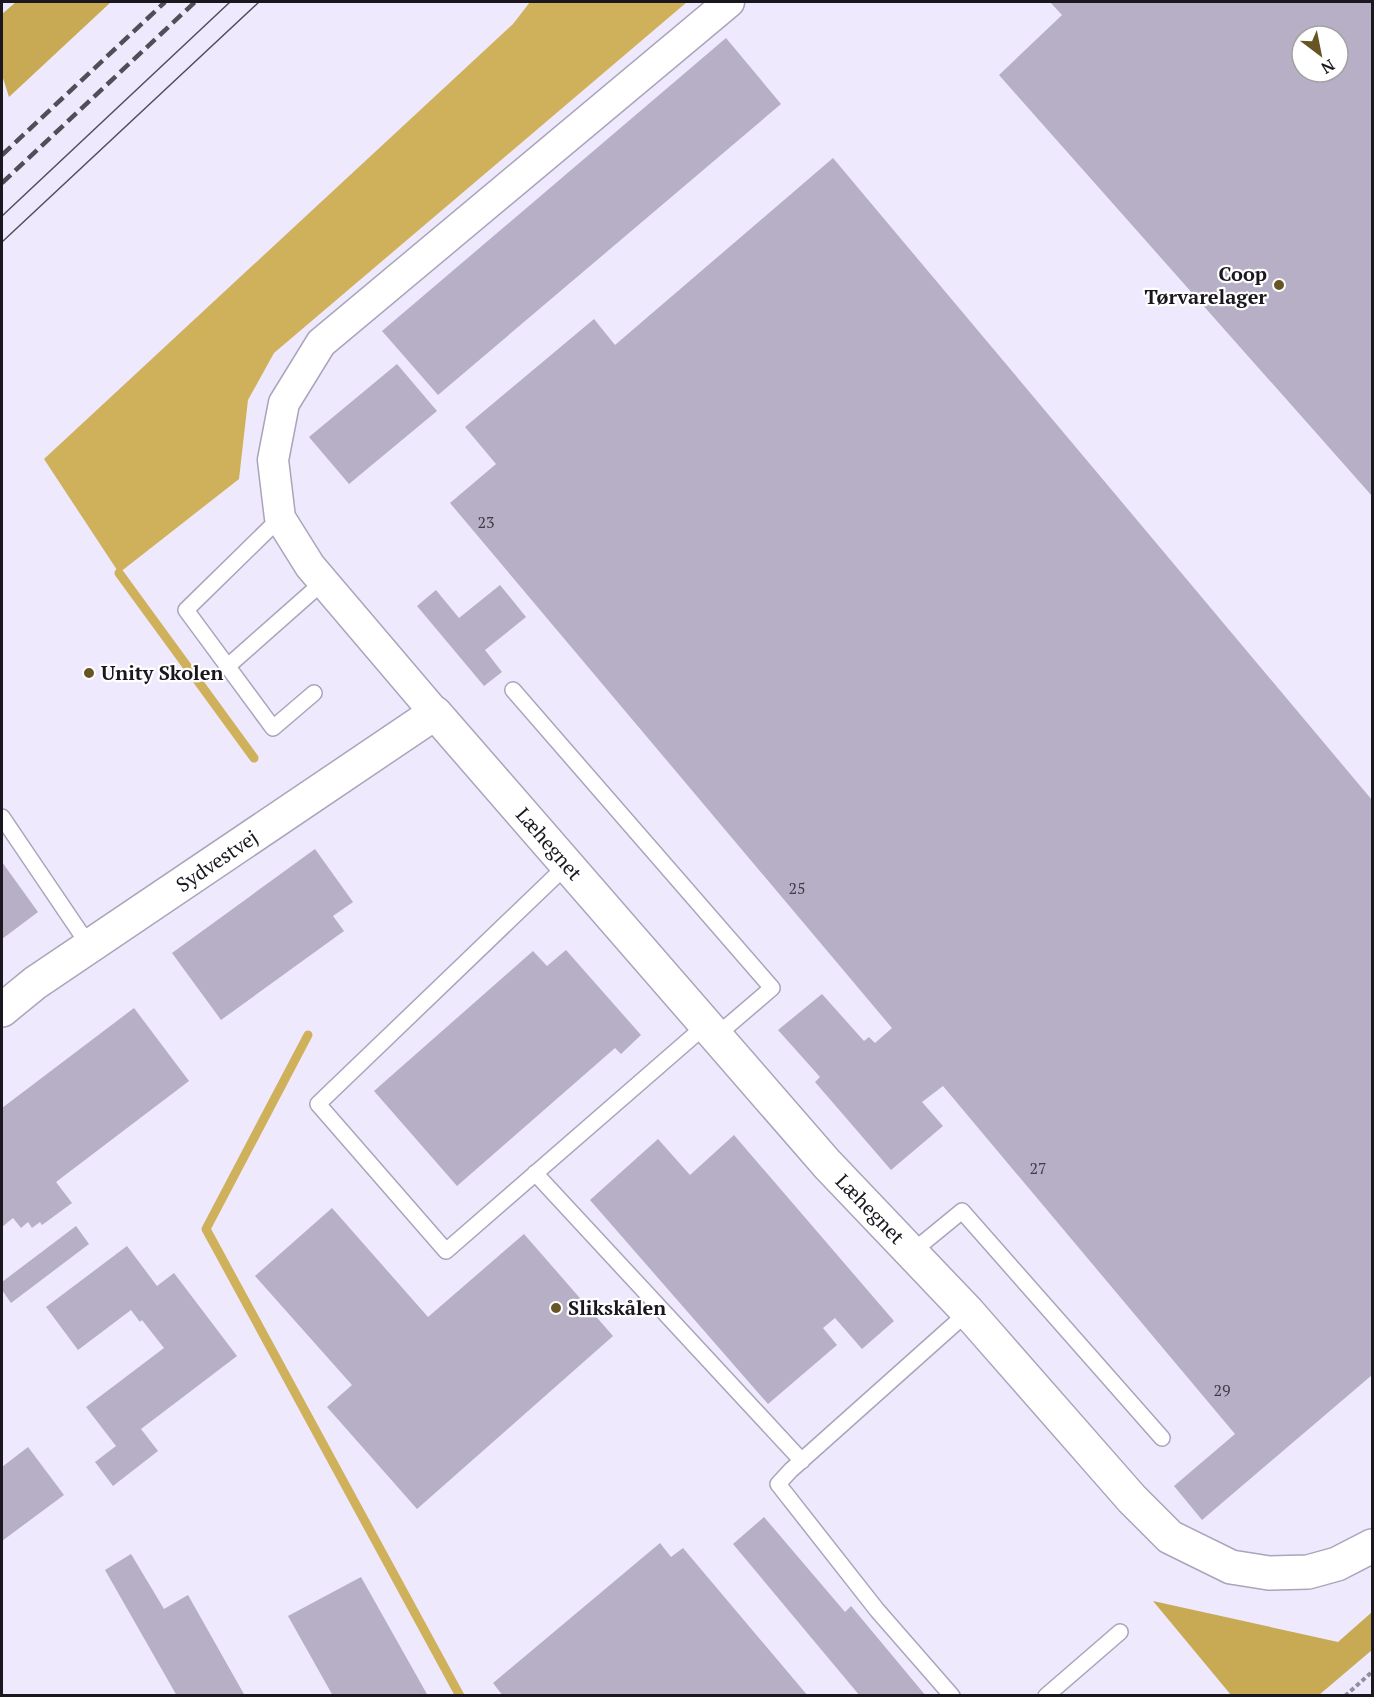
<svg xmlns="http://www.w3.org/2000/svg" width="1374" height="1697" font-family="'PT Serif',serif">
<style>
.forest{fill:#c8aa55}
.water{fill:#cfb15c}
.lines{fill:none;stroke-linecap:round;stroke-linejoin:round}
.stream{stroke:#cfb15c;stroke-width:9}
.building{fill:#b6afc5;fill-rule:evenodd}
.lane-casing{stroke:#aba4ba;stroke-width:18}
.street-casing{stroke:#aba4ba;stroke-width:33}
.secondary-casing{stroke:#aba4ba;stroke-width:36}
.path{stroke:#938e9d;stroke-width:4;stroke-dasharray:4.5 3;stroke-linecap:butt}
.lane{stroke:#fff;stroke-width:15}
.street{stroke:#fff;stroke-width:30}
.secondary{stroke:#fff;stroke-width:33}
.tram{stroke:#514e59;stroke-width:1.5}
.rail{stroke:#514e59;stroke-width:4.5;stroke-dasharray:12 6;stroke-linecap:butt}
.poi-dot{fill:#675624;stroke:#fff;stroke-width:2}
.labels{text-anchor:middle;stroke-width:4.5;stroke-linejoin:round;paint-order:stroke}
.number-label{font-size:16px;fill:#413d48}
.poi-label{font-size:20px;font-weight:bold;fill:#1a171f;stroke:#fff;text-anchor:start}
.street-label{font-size:20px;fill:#1a171f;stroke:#fff}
</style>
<rect width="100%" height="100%" fill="#efe9fd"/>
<path class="forest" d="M16,2H111L9,97L2,75V14Z
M1153,1601L1338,1642L1372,1612V1650L1319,1695H1231Z"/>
<path class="water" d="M530,2H687L274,353L248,400L239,479L119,573L44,459L513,24Z"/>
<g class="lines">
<path class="stream" d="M119,573L254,758
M308,1035L206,1229L460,1696"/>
</g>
<path class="building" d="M1050,2H1372V496L999,75L1062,15ZM1302,36H1338V72H1302Z
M726,38L781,104L438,395L382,331Z
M833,158L1372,800V1375L1202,1520L1174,1486L1235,1434L943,1086L922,1102L943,1126L891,1170L815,1082L820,1077L778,1030L822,994L864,1041L869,1037L875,1043L892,1028L450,503L496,464L465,427L594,319L615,345Z
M397,364L437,411L349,484L309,437Z
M500,585L526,617L485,650L502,672L484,686L417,606L436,590L459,618Z
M315,849L353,902L333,916L344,931L221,1020L172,953Z
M2,862L38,912L2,939Z
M566,950L641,1035L621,1054L615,1048L457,1186L374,1091L533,951L547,966Z
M134,1008L189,1081L56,1182L72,1203L42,1225L40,1222L32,1228L28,1222L21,1228L13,1218L2,1227V1108Z
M734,1135L894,1321L862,1349L835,1318L823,1328L837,1345L768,1404L590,1200L658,1139L690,1175Z
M332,1208L428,1317L524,1234L613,1336L417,1509L327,1407L352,1385L255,1276Z
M76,1226L89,1244L11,1303L2,1290V1282Z
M127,1246L157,1286L174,1273L237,1356L141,1429L158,1451L113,1486L95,1462L116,1446L86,1407L164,1348L142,1320L140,1322L131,1310L78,1350L46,1307Z
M28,1447L64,1495L2,1541V1467Z
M764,1517L845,1612L851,1606L926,1696H860L733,1544Z
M660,1543L671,1557L683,1548L808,1696H503L493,1683Z
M131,1554L164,1609L188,1595L245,1696H177L105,1570Z
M361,1577L428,1696H333L288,1616Z"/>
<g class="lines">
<g class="lane-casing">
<path id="lane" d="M280,518L186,610L273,728L314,693
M228,666L323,582
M513,690L772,988L716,1036
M2,817L90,947
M567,865L318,1104L446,1251L706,1025
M535,1173L802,1461
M912,1252L962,1211L1162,1438
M952,1696L877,1610L778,1484L791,1470L968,1312
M1046,1696L1120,1632"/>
</g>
<g class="street-casing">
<path id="street" d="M435,713L310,566L280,518L273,460L284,403L321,343L729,2"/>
</g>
<g class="secondary-casing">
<path id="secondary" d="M2,1010L35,983L435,713L827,1164L968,1312L1132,1499L1170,1537L1231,1567L1269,1573L1308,1572L1337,1564L1372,1546"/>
</g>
<path class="path" d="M1345,1696L1372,1672"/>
<use href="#lane" class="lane"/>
<use href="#street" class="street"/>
<use href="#secondary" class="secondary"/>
<path class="tram" d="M2,216L230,2
M2,242L259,2"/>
<path class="rail" d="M2,155L165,2
M2,183L195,2"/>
</g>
<g class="poi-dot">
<circle cx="1279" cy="285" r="6"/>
<circle cx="89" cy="673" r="6"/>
<circle cx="556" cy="1308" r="6"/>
</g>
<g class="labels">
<g class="number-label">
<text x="486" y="528">23</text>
<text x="797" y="894">25</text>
<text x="1038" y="1174">27</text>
<text x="1222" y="1396">29</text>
</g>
<g class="poi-label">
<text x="1267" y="281" text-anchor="end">Coop<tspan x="1267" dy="23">Tørvarelager</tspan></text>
<text x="101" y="680">Unity Skolen</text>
<text x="568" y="1315">Slikskålen</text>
</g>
<g class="street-label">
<text transform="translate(549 844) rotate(49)" y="7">Læhegnet</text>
<text transform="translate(217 861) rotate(-34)" y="7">Sydvestvej</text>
<text transform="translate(870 1209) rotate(46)" y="7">Læhegnet</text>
</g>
</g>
<rect width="1374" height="1697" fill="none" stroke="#1a171f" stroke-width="6"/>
<g transform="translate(1320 54) rotate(148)"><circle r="28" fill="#ffffff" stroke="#a3a2a5" stroke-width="1.5"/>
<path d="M0-4.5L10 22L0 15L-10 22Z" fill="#675624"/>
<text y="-9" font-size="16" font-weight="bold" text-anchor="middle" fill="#1a171f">N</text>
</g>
</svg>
